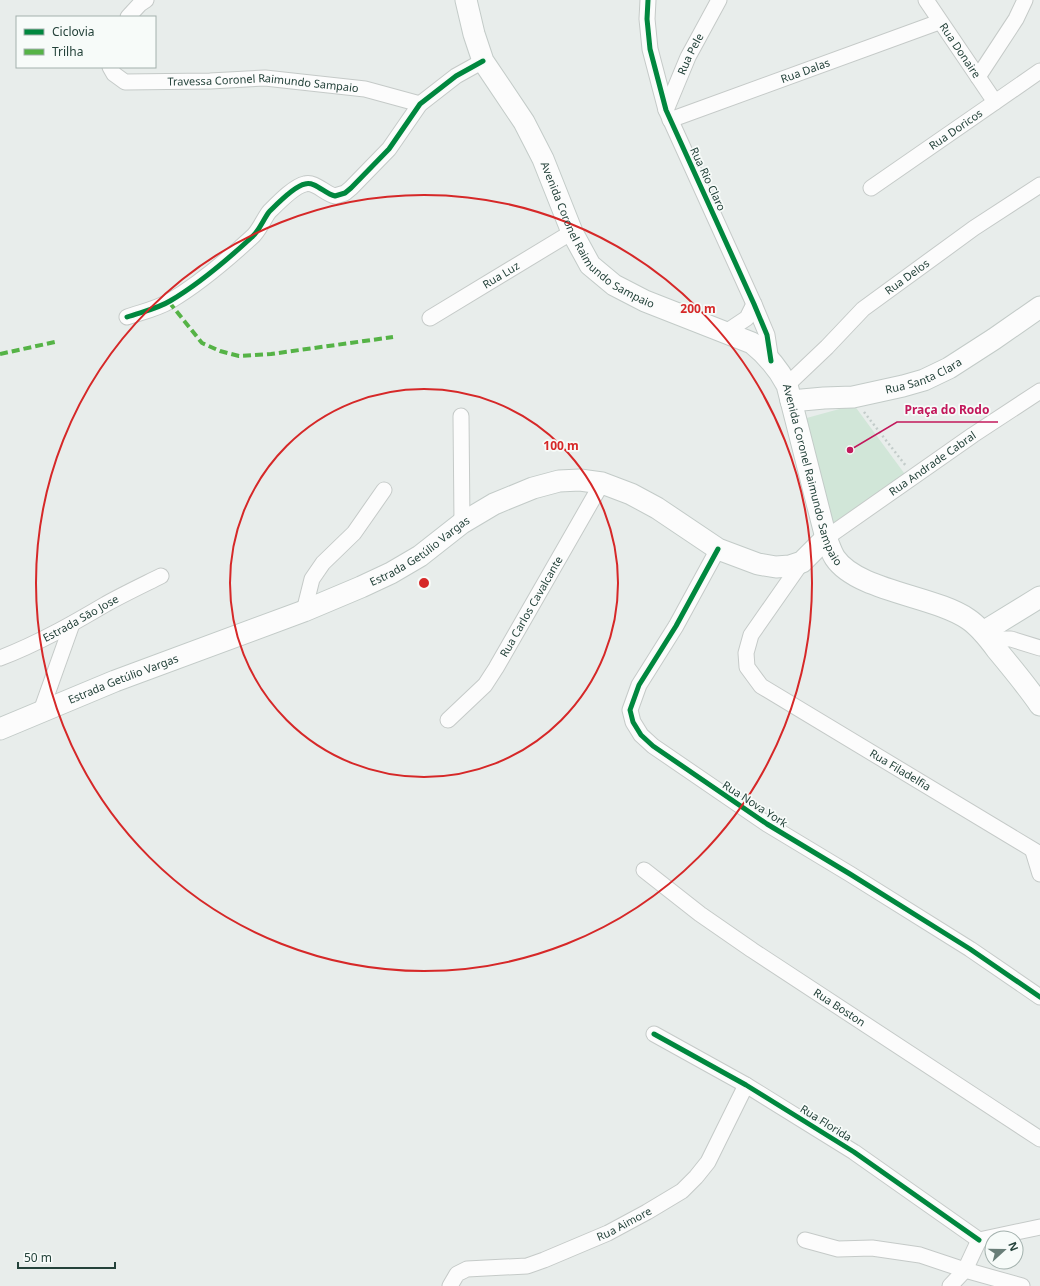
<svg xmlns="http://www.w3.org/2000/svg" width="1040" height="1286" font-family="'Noto Sans',sans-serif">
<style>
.green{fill:#d1e6d8}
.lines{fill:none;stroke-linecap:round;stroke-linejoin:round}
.minor-casing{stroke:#c5cac8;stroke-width:17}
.secondary-casing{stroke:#c3cbc8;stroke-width:23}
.path{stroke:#c3ccca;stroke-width:2.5;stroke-dasharray:2 3;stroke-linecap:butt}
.minor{stroke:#fcfcfc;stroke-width:15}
.secondary{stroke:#fcfcfc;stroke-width:21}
.quiet{stroke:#55b346;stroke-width:4;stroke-dasharray:8 4;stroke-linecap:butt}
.cycleway-casing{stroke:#f7fbf9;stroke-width:8}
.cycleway{stroke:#00873e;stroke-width:5}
.ring{fill:none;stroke:#d62828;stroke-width:2}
.labels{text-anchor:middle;stroke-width:3.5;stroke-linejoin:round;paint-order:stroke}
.street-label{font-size:11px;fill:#24423a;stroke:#f7fbf9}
.centre{fill:#d62828;stroke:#f7fbf9;stroke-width:2}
.ring-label{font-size:12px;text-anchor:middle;font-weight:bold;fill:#d62828;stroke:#f7fbf9;stroke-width:3.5;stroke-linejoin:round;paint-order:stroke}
.leader{fill:none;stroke:#c2185b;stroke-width:1.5}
.callout-dot{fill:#c2185b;stroke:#f7fbf9;stroke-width:1.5}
.callout-label{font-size:12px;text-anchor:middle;font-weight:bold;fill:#c2185b;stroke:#f7fbf9;stroke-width:3.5;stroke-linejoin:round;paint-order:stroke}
</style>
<rect width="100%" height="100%" fill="#e8edeb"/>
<path class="green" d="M854,405L907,477L833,526L803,419Z"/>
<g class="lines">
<g class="minor-casing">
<g id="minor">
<path d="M648,0L647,19L650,49L666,110L754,304L767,335L771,361"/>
<path id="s1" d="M926,0L995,102"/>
<path d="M128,17L140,4L146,0"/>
<path id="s2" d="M110,67L114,74L125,82L210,81L265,78L365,89L420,104"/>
<path d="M978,77L1016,19L1025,0"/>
<path id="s3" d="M666,110L688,57L719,0"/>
<path id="s4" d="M670,120L939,22"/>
<path id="s5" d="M871,188L1040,71"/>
<path d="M127,317C141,312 157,309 170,301C199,284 227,260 252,237C259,231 263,220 269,212C277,204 294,186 305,184C315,181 325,194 335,196L345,193L351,188L389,149L420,104L456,76L483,61"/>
<path id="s6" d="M430,318L572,232"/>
<path d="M726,332L747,318L754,304"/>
<path id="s7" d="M787,385L827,347L863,309L974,228L1040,185"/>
<path d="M461,416L462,523"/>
<path id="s8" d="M826,538L973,435L1040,391"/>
<path d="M718,549L676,626L639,685L630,710L633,722L641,735L653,746L767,824L850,874L970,949L1040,997"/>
<path id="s9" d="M802,562L751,635L746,653L747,667L761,686L1040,854"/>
<path d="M304,611L312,579L323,563L354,533L384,490"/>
<path d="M989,639H1011L1040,648"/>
<path id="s10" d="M0,658C37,644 72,624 106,604C124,594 143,585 161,576"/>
<path d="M41,711L72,624"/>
<path id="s11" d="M448,720L485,685L496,668L602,483"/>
<path d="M1033,851L1040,874"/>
<path id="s12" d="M644,870L700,914L752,950L1040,1139"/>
<path d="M654,1034L746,1085L854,1152L979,1240"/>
<path d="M805,1240L838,1249L872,1248L920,1255L965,1270L1022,1286"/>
<path d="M979,1240L1040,1227"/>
<path id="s13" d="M450,1286L457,1274L467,1269L527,1266L544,1260L608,1233L647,1212L682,1191L696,1177L708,1162L746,1085"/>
<path d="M950,1286L965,1270L979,1240"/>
</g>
</g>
<g class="secondary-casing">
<g id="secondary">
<path id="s14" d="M466,0L474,34L483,61L524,122L543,159L572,232L590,265L614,285L645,301L752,343C767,355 778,368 787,385L826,538C829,544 831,552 835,558C857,591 935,596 968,619C980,627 989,639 997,650C1012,668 1027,686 1040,705"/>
<path id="s15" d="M791,401L824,398L853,397L903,386L924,380L949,368L994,339L1040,307"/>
<path d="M983,632L1040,597"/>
<path id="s16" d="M0,729L115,681L304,611L361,587L391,573L420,556L462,523L494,504L533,488L559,481L580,480L602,483L631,494L657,508L718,549L758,564L776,567L790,566L802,562L826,538"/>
</g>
</g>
<path class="path" d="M864,412L906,466"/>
<use href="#minor" class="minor"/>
<use href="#secondary" class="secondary"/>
<path class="quiet" d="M169,302L202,343L220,351L239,356L271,354L393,337
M0,354L55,342"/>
<g class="cycleway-casing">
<path id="cycleway" d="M648,0L647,19L650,49L666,110L754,304L767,335L771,361
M127,317C141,312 157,309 170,301C199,284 227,260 252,237C259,231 263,220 269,212C277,204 294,186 305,184C315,181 325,194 335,196L345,193L351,188L389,149L420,104L456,76L483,61
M718,549L676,626L639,685L630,710L633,722L641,735L653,746L767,824L850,874L970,949L1040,997
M654,1034L746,1085L854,1152L979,1240"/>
</g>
<use href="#cycleway" class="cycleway"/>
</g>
<g class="ring">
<circle cx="424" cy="583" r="194"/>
<circle cx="424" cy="583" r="388"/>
</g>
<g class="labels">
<g class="street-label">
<text dy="4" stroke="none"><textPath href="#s1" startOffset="61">Rua Donaire</textPath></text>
<text dy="4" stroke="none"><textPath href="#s3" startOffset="61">Rua Pele</textPath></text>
<text dy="4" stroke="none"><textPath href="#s4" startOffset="144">Rua Dalas</textPath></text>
<text dy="4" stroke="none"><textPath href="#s2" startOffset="160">Travessa Coronel Raimundo Sampaio</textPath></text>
<text dy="4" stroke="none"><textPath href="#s5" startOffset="103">Rua Doricos</textPath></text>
<text transform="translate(708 179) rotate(65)" y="4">Rua Rio Claro</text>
<text dy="4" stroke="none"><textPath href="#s14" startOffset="276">Avenida Coronel Raimundo Sampaio</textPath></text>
<text dy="4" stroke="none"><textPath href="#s6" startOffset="83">Rua Luz</textPath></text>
<text dy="4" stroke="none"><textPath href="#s7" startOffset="162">Rua Delos</textPath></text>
<text dy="4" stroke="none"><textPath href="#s15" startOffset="136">Rua Santa Clara</textPath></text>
<text dy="4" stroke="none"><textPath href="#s8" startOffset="130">Rua Andrade Cabral</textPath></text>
<text dy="4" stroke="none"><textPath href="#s14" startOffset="624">Avenida Coronel Raimundo Sampaio</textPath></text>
<text dy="4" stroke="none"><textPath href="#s16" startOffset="457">Estrada Getúlio Vargas</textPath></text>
<text dy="4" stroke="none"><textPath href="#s11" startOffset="142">Rua Carlos Cavalcante</textPath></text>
<text dy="4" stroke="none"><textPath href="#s10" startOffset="90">Estrada Sāo Jose</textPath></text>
<text dy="4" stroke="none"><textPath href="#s16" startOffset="133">Estrada Getúlio Vargas</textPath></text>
<text dy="4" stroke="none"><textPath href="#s9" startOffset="308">Rua Filadelfia</textPath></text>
<text transform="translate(755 804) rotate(33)" y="4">Rua Nova York</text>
<text dy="4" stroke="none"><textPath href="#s12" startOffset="239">Rua Boston</textPath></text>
<text transform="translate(826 1123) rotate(32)" y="4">Rua Florida</text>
<text dy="4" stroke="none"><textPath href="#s13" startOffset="191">Rua Aimore</textPath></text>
</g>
</g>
<circle cx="424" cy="583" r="6" class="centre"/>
<g class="ring-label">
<text x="698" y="313">200 m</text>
<text x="561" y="450">100 m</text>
</g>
<path class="leader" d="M850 450L897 422H998"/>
<circle class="callout-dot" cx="850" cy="450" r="4"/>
<g class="callout-label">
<text x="947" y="414">Praça do Rodo</text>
</g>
<rect x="16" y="16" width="140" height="52" fill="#f7fbf9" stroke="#a3b1ad"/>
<rect x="24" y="29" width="20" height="6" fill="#00873e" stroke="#a3b1ad"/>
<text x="52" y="36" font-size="12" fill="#24423a">Ciclovia</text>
<rect x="24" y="49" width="20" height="6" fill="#55b346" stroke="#a3b1ad"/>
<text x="52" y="56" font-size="12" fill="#24423a">Trilha</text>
<g transform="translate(1004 1250) rotate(69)"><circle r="19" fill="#f7fbf9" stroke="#a3b1ad"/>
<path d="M0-3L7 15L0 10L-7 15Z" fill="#697e78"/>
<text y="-6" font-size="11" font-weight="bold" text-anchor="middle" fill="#24423a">N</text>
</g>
<path d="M18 1262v6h97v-6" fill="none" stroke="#24423a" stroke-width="2"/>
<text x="24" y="1262" font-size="12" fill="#24423a" stroke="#f7fbf9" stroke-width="3" paint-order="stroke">50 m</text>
</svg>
